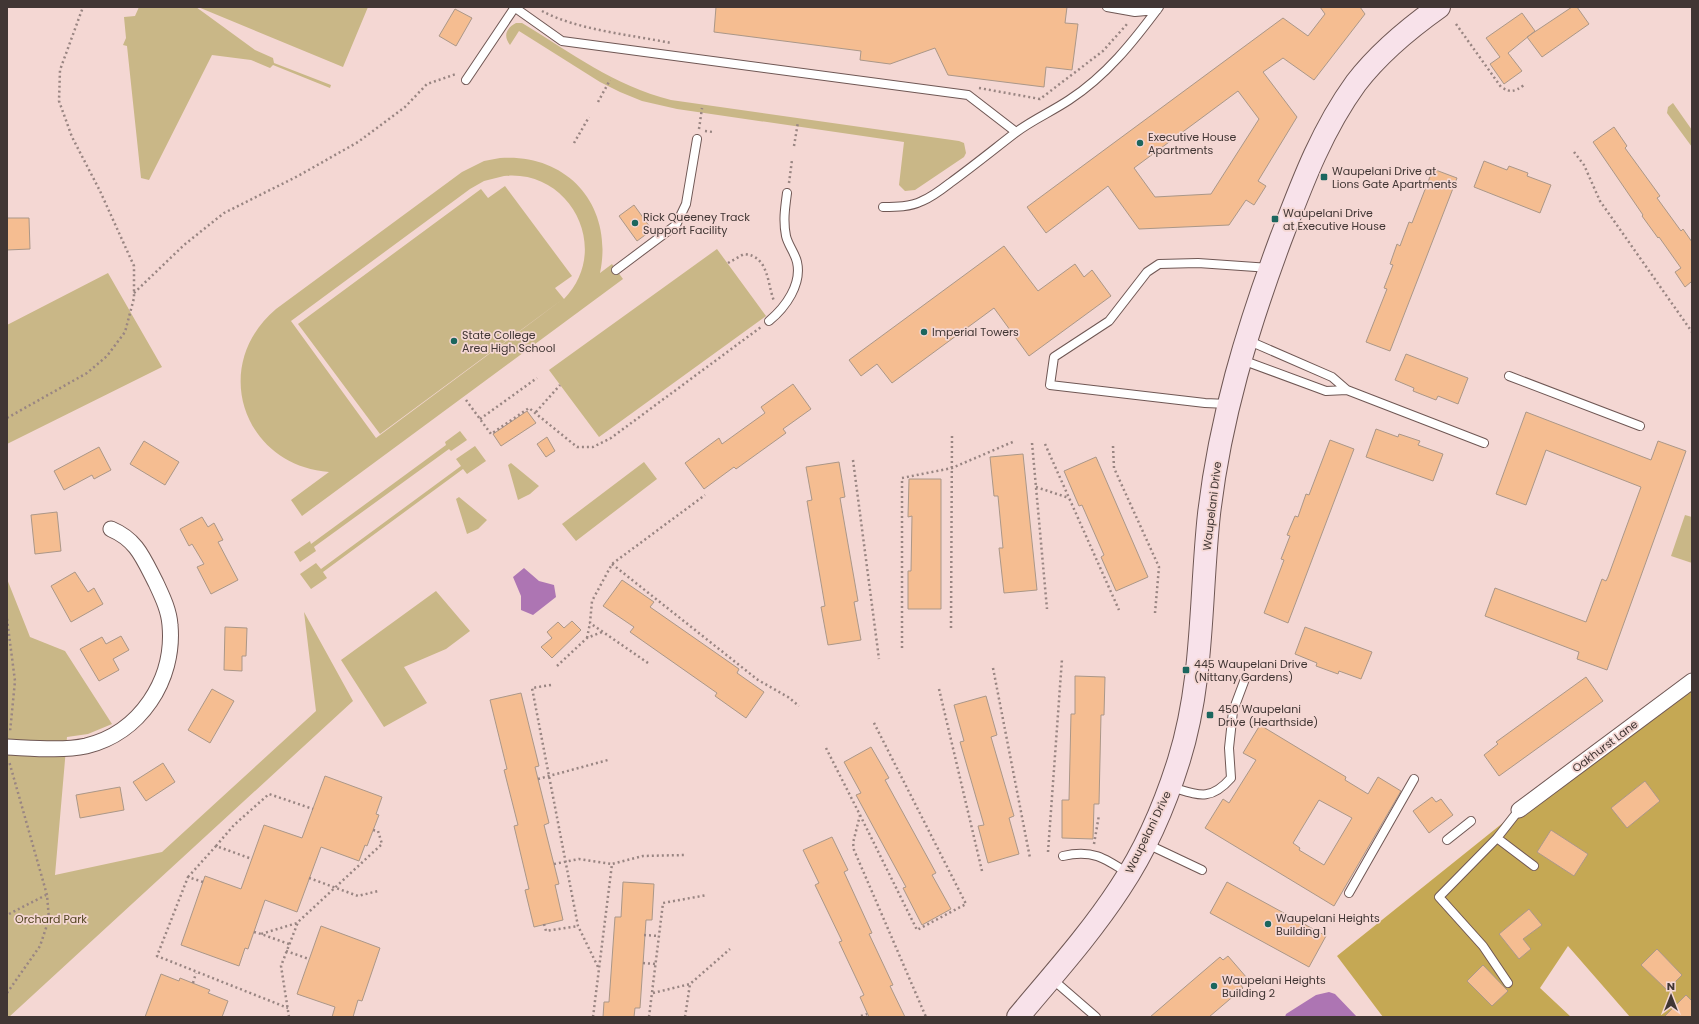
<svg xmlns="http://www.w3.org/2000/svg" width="1699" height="1024" font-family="Poppins,sans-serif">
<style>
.green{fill:#c9b787;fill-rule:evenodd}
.forest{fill:#c5a854}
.water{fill:#ad75b3}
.building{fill:#f5bd91;stroke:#ab9788;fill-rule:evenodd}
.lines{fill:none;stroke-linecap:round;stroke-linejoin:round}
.lane-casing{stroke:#6f5754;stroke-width:10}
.street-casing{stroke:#6f5754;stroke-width:17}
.secondary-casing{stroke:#6f5754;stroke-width:24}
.path{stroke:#998582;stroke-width:2.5;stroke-dasharray:2 3;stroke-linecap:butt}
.lane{stroke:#fff;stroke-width:8}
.street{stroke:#fff;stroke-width:15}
.secondary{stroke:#f8e2ea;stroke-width:22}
.poi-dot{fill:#1b665e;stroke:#f4d7d3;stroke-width:1.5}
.labels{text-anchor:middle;stroke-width:3.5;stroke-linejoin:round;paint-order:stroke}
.poi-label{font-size:11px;fill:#413634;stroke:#f4d7d3;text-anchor:start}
.street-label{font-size:11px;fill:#413634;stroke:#f4d7d3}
.park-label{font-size:11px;fill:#50431f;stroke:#f4d7d3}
</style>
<rect width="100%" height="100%" fill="#f4d7d3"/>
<path class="green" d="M139,7H196L255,50L273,58L274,63L331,85L330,88L273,65L270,68L251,60L212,55L149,180L141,178L127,46L123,45L126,38L124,17L135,16Z
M198,7H368L343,67Z
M516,23H522C573,54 613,85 671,100L959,141L964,143L966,153L964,157L915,190L905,191L899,185L904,142L677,109L642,101L620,92L600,82L519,31L510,45C503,36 506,28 516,23Z
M1673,103L1692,130V147L1667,113L1668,107Z
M500,158C568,153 614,206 600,273L612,264L623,279L302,516L291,500L329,472C243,465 209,366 276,309L462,172L484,161ZM504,176C571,169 612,250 564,299L555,288L572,276L505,186L488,198L481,189L298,324L380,434L563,299L376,438L291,321L470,189L484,181Z
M717,249L766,316L599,437L549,370Z
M108,273L162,367L7,444V325Z
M460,431L467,440L451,451L449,449L314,547L316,551L300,562L294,552L310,541L311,544L446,445L445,442Z
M475,446L486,461L467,474L463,469L323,572L327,578L311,589L300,574L316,563L321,569L461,466L456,459Z
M644,462L657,479L576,541L562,524Z
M511,463L539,486L530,494L518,500L508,465Z
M459,497L487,520L478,529L467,534L456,499Z
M1685,515L1692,517V563L1671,556Z
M7,579L30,637L65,651L112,724L88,734L67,737L55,875L162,852L316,711L304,612L353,701L9,1017H7Z
M436,591L470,631L446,649L404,667L427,703L384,727L341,660Z"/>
<path class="forest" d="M1692,681V1012L1658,1017H1630L1568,946L1540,988L1571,1017H1383L1337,956L1519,810Z"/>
<path class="water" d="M524,568L539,581L554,585L556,597L533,615L521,610V596L513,577Z
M1329,992L1335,994L1357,1017H1285L1286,1014L1316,995Z"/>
<path class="building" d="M716,7H1067L1065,23L1078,24L1072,70L1046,67L1044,87L948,75L935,48L890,64L860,60L861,51L714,32Z
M1320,7H1360L1365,14L1314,80L1283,58L1263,72L1297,117L1258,181L1266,186L1254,205L1246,200L1229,225L1139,229L1108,186L1046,233L1027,207L1283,18L1308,36L1325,14ZM1238,91L1259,119L1211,194L1155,197L1134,168Z
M1572,7H1577L1589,24L1542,57L1527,37Z
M455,9L472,18L456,46L439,36Z
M1522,13L1535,31L1508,53L1522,71L1504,84L1490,64L1500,57L1486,38Z
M1614,127L1627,146L1625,148L1660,196L1657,198L1681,231L1683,229L1692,242V284L1691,282L1685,287L1675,272L1681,268L1659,237L1658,238L1642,216L1643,215L1593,142Z
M1484,161L1507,170L1509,166L1528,173L1527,176L1551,185L1540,213L1474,187Z
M1433,169L1457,178L1390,351L1366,342L1387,289L1384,288L1393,265L1390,264L1397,244L1400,246L1409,222L1412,223Z
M634,205L652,230L637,241L619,216Z
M7,218H29L30,249L7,250Z
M1004,246L1038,291L1075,264L1084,277L1092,270L1111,296L1029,356L994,308L892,383L877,364L861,376L849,360Z
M1406,354L1468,378L1458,404L1438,396L1436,400L1413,391L1414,388L1395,380Z
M793,384L811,409L783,429L786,433L736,469L734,467L704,489L685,463L719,438L722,444L765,413L761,407Z
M527,411L536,423L501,446L493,434Z
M1526,412L1651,460L1658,441L1686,451L1607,670L1577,659L1579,652L1485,616L1495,588L1586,622L1602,579L1606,581L1608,577L1641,487L1546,450L1526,505L1496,494Z
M1376,429L1398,437L1399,434L1420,441L1418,445L1443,454L1433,481L1366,457Z
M547,437L555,451L546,457L537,444Z
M1330,440L1354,449L1288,623L1264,613L1284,560L1281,559L1290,536L1287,535L1295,516L1298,517L1306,494L1309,495Z
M144,441L179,462L165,485L130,464Z
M99,447L111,470L94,479L92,475L64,490L54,471Z
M1023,454L1037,590L1004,593L999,548H1003L998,496H994L990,457Z
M1096,457L1148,577L1116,591L1101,557L1104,555L1082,505L1079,506L1064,471Z
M839,462L845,497L840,498L858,601L854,602L861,640L828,645L821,607L825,606L807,501L812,500L806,467Z
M909,479H941V609H908V571H911L912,516L908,517Z
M57,512L61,551L35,554L31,515Z
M202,517L208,527L214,523L223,540L218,542L238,580L211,594L197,567L204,564L192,544L189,546L180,529Z
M75,572L88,592L94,588L103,604L71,622L51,586Z
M622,580L654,602L650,607L739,669L737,673L764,692L746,718L715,696L717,693L630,632L634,627L603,606Z
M572,621L581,630L552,658L541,647L552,638L547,632L558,622L564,628Z
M225,627L247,628L246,656H242V671L224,670Z
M1305,627L1372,652L1361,679L1339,671L1338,674L1316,666L1317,663L1295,654Z
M121,636L129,650L113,659L119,670L99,681L80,649L102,637L106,644Z
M1075,676L1105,677L1104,715H1101L1099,804H1094L1093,839L1062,838V800H1069L1071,714H1075Z
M1586,677L1603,701L1499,776L1484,755L1498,744L1496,742Z
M212,689L234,701L210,743L188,730Z
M521,693L539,766L535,767L549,823L544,825L559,884L555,885L563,920L534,927L525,890L529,889L514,826L518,825L504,770L507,769L490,700Z
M986,696L997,735L991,737L1014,816L1009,818L1019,854L988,863L978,826L984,825L960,742L964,741L954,705Z
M1260,725L1346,777L1345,780L1368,794L1378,777L1401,791L1334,906L1205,828L1223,799L1229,803L1256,760L1243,753ZM1319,800L1352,818L1324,865L1299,850L1300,848L1293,843Z
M871,747L889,778L885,780L936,873L932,875L951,909L922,925L903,888L906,887L856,795L861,793L844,762Z
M163,763L175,782L146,801L133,782Z
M325,776L382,797L376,814L379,815L367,846L365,845L359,861L321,847L297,912L265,900L248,949L245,948L239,966L181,945L205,876L241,889L264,825L302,838Z
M1645,781L1660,801L1627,828L1611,808Z
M120,787L124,810L80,818L76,795Z
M1432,797L1436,802L1441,799L1453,815L1429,833L1413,811Z
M1551,830L1588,854L1574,876L1537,852Z
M832,837L848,870L844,872L872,933L869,934L893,985L890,986L905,1017H869L860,997L864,995L839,942L842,941L815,885L819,883L803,850Z
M623,882L654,884L652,920H646L640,1008H635L634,1017H603L604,1002H609L615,917H621Z
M1227,882L1326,936L1309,967L1210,913Z
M1529,909L1542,925L1523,939L1531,949L1519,959L1499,934Z
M321,926L380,948L362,1001L358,1000L353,1017H332L335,1007L297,994Z
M1657,949L1682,975L1667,990L1641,965Z
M1228,956L1247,978L1240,984L1243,988L1209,1017H1150L1220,957L1223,960Z
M1483,965L1508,991L1492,1006L1467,981Z
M161,974L179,981L180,978L210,990L208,993L228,1001L222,1017H145Z
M1686,995L1692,1001V1017H1664Z"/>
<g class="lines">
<g class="lane-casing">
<path id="lane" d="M514,7L562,41L968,95L1016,132
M1107,7L1135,12L1157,10
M466,80L515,7
M883,207C896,207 910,207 922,201C932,197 941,190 950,183C972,167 993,150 1015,133C1032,120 1051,112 1069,100C1106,76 1133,42 1159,7
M616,270L676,225L686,204L697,139
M769,321C786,307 802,284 797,262C795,253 788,245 786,236C783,221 785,208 787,193
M1247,340L1332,377L1347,390L1484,443
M1242,360L1326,391L1347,390
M1509,376L1640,426
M1228,404L1205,403L1050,385L1054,357L1109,321L1147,272L1159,264L1198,263L1270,268
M1171,787C1198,795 1210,802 1231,778L1229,748L1233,711L1245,679
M1497,838L1534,866
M1447,840L1471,821
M1147,844L1202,870
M1063,856C1092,849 1105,858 1129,874
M1349,893L1414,779
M1051,978L1096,1017
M1508,983L1483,946L1439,897L1497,838L1519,810"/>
</g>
<g class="street-casing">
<path id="street" d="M7,747C31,748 63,751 86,746C140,733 175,680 170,625C169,610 162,596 156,583C143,558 137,540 111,529
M1519,810L1692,681"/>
</g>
<g class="secondary-casing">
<path id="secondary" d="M1018,1017C1053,975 1090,934 1120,888C1146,849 1165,805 1179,760C1204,680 1200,597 1209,514C1220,419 1247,330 1280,241C1301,186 1321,131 1356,83C1379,53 1408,29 1439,7"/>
</g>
<path class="path" d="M542,11C577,30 632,35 671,43
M1456,24L1501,87C1511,93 1514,92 1524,85
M979,88L1040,99L1103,51L1128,23
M598,102L610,80
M699,129L702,108
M705,131L713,132
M574,143L589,117
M794,146L798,122
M1574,152L1584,165L1600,201L1692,332
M789,183L792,160
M728,263L744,254C769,256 767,283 774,301
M134,293L184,245L224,213L298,176L358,142L405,107L427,84L456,74
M466,400L491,434L529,408L577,447H593L611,438L761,327
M536,412L560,385
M7,418L87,373L107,356L125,332L134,298V266L100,191L72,137L59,101L60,70L83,7
M480,419L537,378
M1032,443L1047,609
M1045,444L1119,610
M1113,446L1114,468L1159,567L1155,613
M853,460L879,659
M1036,487L1069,498
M612,564L758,680L788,697L799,706
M7,619L15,681L10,732
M951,628L952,433
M587,638L590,623
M902,648V478L952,468L1015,441
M648,663L590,623L592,601L612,564L705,495
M557,666L587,638L602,632
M993,668L1030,858
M551,685L532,688L578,926L599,969
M939,689L982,871
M826,748L860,815L853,843L854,850L926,1017
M538,779L608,760
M860,815L917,930L966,904L873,721
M1094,844L1099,815
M216,846L234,825L269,794L313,809
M1048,852L1062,659
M554,864L579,859L612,864
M188,877L216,846L252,859
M309,878L358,896L378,891
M203,882L188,877L157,956L288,1008
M9,914L46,895
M544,924L546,931L578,926
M254,932L261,934
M644,935L659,936
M289,944L261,934L297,923
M286,951L309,959
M643,963L656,964
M193,983L196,973
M7,993L40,946L49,919L47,895L9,761
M653,993L690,984L730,949
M861,1016L867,1014
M289,1017L281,966L298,922L382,844L378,831L373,830
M593,1017L612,864L643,856L684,855
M649,1017L663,903L707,895
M685,1017L690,984"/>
<use href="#lane" class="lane"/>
<use href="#street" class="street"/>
<use href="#secondary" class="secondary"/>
</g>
<g class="poi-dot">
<circle cx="1140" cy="143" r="4"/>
<rect x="1320" y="173" width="8" height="8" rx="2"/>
<rect x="1271" y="215" width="8" height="8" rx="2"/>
<circle cx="635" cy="223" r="4"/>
<circle cx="924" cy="332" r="4"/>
<circle cx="454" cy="341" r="4"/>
<rect x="1182" y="666" width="8" height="8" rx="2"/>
<rect x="1206" y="711" width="8" height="8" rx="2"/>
<circle cx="1268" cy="924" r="4"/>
<circle cx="1214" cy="986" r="4"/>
</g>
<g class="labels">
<g class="poi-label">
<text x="1148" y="141">Executive House<tspan x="1148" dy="13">Apartments</tspan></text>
<text x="1332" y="175">Waupelani Drive at<tspan x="1332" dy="13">Lions Gate Apartments</tspan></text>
<text x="1283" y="217">Waupelani Drive<tspan x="1283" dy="13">at Executive House</tspan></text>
<text x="643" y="221">Rick Queeney Track<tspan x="643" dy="13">Support Facility</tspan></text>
<text x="932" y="336">Imperial Towers</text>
<text x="462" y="339">State College<tspan x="462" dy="13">Area High School</tspan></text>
<text x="1194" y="668">445 Waupelani Drive<tspan x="1194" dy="13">(Nittany Gardens)</tspan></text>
<text x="1218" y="713">450 Waupelani<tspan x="1218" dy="13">Drive (Hearthside)</tspan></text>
<text x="1276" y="922">Waupelani Heights<tspan x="1276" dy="13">Building 1</tspan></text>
<text x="1222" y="984">Waupelani Heights<tspan x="1222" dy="13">Building 2</tspan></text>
</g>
<g class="street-label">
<text transform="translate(1212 506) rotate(-83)" y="4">Waupelani Drive</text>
<text transform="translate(1605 746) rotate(-37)" y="4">Oakhurst Lane</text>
<text transform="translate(1148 832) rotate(-64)" y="4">Waupelani Drive</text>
</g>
<g class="park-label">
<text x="51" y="923">Orchard Park</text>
</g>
</g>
<rect width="1699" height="1024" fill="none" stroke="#413634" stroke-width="16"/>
<g transform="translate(1671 996)" stroke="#f4d7d3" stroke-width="3" paint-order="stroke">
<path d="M0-3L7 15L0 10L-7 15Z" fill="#413634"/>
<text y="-6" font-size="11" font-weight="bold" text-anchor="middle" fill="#413634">N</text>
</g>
</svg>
